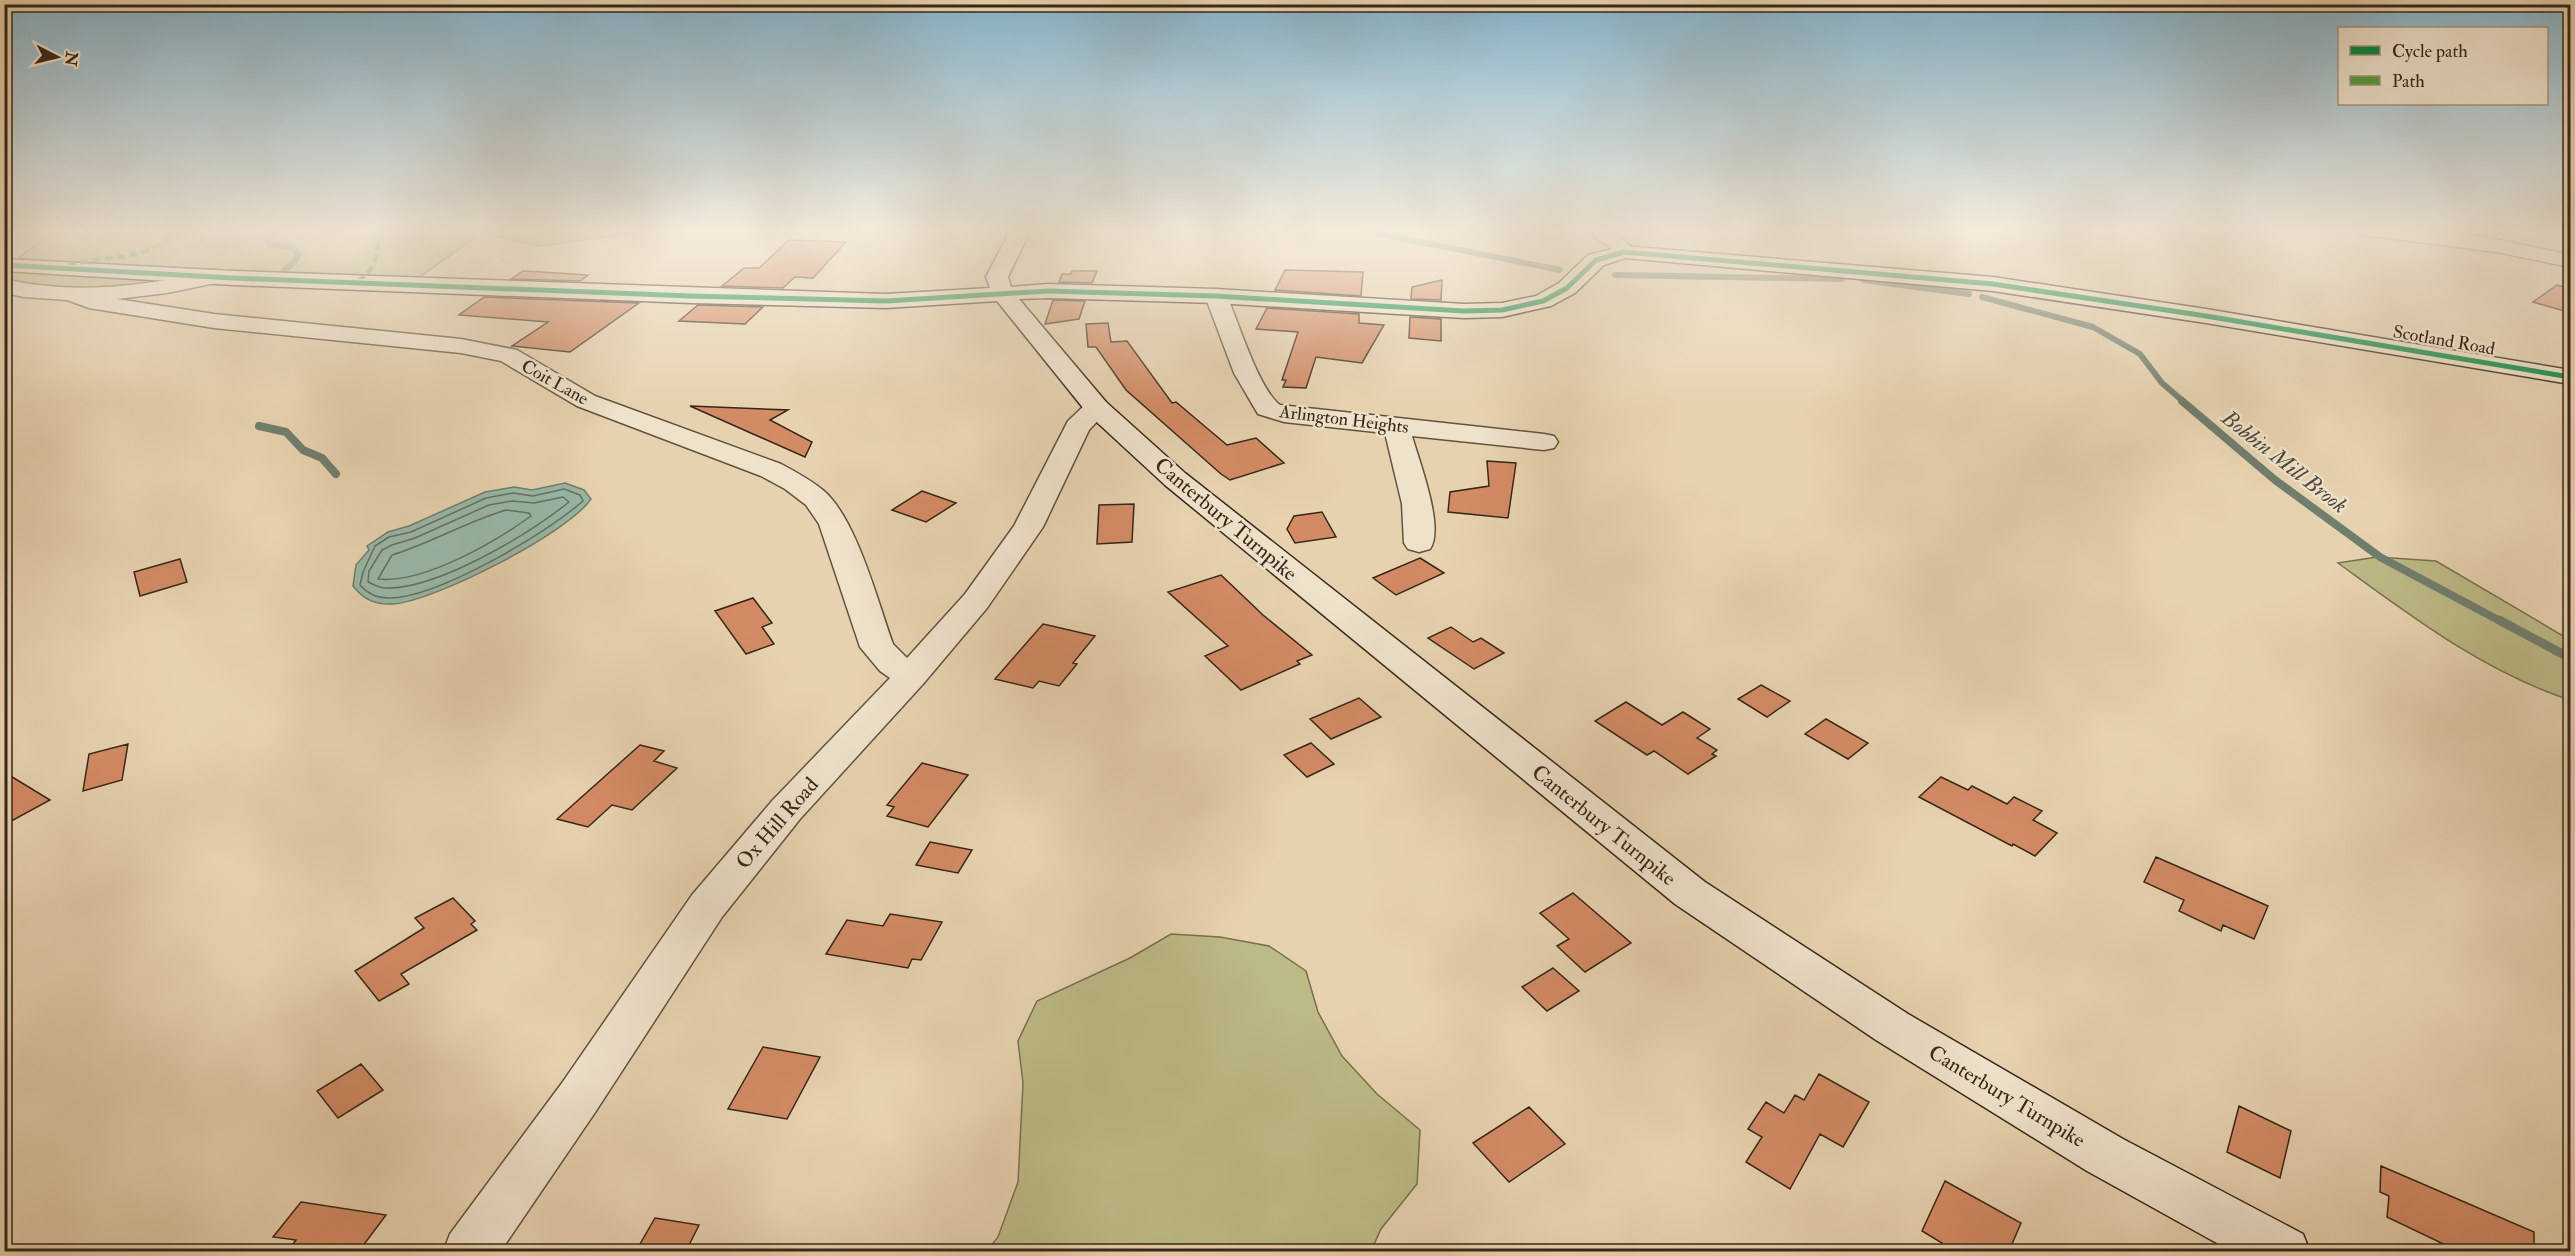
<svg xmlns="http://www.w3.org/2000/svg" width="2575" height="1256" font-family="'IM FELL Double Pica',serif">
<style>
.green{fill:#bcba86;stroke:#79704f;stroke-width:1.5}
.water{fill:#97b8a8;stroke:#707e6e;stroke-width:1.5}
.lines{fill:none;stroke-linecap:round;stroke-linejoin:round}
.shore{stroke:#667060;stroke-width:1.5}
.stream-far2{stroke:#707e6e;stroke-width:6}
.stream-far1{stroke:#707e6e;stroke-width:8}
.stream{stroke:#707e6e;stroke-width:9}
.building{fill:#d38b65;stroke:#362718;stroke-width:1.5}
.street-casing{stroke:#62523e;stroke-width:3}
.secondary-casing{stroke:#362718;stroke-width:3}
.street{fill:#efe2cb;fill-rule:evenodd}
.secondary{fill:#efe2cb;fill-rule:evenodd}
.quiet{stroke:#519c3e;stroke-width:4.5;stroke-dasharray:8 4.5;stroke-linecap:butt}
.cycleway-casing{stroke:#efe2cb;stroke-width:8}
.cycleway{stroke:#00873e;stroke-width:5}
.labels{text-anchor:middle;stroke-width:5;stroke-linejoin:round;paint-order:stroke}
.far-street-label{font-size:18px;fill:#362718;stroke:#efe2cb}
.street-label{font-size:21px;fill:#362718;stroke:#efe2cb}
.water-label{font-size:22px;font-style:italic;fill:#4e4b3c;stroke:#efe2cb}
</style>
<rect width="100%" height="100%" fill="#e7d2af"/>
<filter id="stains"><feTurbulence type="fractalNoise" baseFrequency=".00333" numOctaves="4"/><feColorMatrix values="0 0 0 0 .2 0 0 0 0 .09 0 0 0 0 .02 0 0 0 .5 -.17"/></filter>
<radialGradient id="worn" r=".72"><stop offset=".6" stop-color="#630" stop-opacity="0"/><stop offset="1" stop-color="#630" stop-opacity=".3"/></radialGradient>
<path class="green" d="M58,229H667L539,246L482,233L418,278L113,265L18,258Z
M4,269L185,280L58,290L5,279Z
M2377,557L2436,561L2570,640V700C2484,672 2411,616 2338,563Z
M1171,934L1220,937L1269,946L1306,971L1318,1012L1342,1056L1377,1094L1420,1130L1417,1184L1381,1229L1371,1251H987L998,1237L1018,1182L1023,1083L1018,1041L1037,1001L1130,958Z"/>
<path class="water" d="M565,483L584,490L591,499C568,533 435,601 393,604C376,605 364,600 353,586L356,565L369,550L367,546L388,532L409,526L485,492L514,487L532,490Z"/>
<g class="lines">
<path class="shore" d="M564,489L580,495L583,501C547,533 436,599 388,598C377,598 368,594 360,585L363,572L375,546L389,537L411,532L486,498L513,493L533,496Z
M563,497L569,502C529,534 437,590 385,588C379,588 373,584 368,582L369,571L382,550L392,545L415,538L489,505L512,501L534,503Z
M506,510L529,513L531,516C495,542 423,584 378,579L392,555C431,543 466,522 506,510Z"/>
<path class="stream-far2" d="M278,229L266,238L269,244L293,247L298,254L295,261L284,271
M1356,229L1560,270
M1615,275L1842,279
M1863,280L1969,294
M1982,297L2093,327L2140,354L2162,383L2184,402"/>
<path class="stream-far1" d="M2182,401L2275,480L2380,557L2502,622
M259,426L286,432L303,450L322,458L336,474"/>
<path class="stream" d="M2499,620L2570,658"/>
</g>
<path class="building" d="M789,240L846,242L813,278L795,277L783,288L722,286L744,268H759Z
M1285,270L1363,272L1361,296L1275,290Z
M523,271L558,273L588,275L580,281L511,279Z
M1072,271H1097L1092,283L1059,282L1062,274H1071Z
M1442,280L1441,300L1411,299L1412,287Z
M2557,285L2571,289V313L2533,302Z
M484,297L639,303L570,352L512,346L548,322L459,315Z
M1053,300L1085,301L1079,319L1045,324Z
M698,305L763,307L745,324L679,321Z
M1267,308L1359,314V323L1384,325L1362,363L1316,357L1306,388L1283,387L1286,380H1282L1298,332L1256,329Z
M1410,317L1441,319V341L1409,338Z
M1108,323L1111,342L1127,341L1172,403L1176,402L1227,445L1256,438L1284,463L1230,480L1221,474L1126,390L1096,347H1088L1086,324Z
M690,406L788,410L770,420L812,442L805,457Z
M1487,461L1516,463L1508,518L1448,512L1450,492L1489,486Z
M922,491L956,503L926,522L892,510Z
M1134,504L1132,542L1097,544L1099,505Z
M1322,512L1336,537L1295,543L1287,529L1294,516Z
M1420,558L1444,573L1396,595L1373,578Z
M180,559L187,582L140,596L134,572Z
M1221,575L1263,615L1312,655L1297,661L1300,664L1241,690L1205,656L1228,646L1168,592Z
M753,598L772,623L762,627L774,644L746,654L715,611Z
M1043,624L1095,636L1073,663L1077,664L1059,686L1039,681L1033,688L995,679Z
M1451,627L1473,642L1481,638L1504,653L1474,669L1428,638Z
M1761,685L1790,701L1767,717L1738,699Z
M1359,698L1381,717L1331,739L1310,719Z
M1626,702L1662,725L1683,712L1710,729L1697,738L1717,750L1712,754L1716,756L1688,774L1654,751L1647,755L1595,721Z
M1826,719L1868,743L1848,759L1805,734Z
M1311,743L1334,764L1307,777L1284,755Z
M128,744L122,780L83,791L89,754Z
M640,745L664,751L654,761L677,768L632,810L612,805L588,827L557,819Z
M922,763L968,775L928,827L887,816L894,807L887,805Z
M4,772L50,800L4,825Z
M1941,777L1968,790L1972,786L2007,804L2014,797L2042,811L2033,820L2057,833L2035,856L2013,844L2012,846L1919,797Z
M930,842L972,850L958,873L916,865Z
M2156,857L2268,906L2254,939L2223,925L2221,931L2179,911L2184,900L2144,882Z
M1573,893L1631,943L1585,972L1557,946L1569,939L1540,913Z
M453,898L475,921L471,924L477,930L401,974L409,984L379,1001L355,971L424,928L415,918Z
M890,914L942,922L921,960L912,959L908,968L826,954L847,920L883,926Z
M1553,968L1579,991L1547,1011L1522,987Z
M763,1047L820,1057L787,1119L728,1109Z
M361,1064L383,1090L338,1118L317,1091Z
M1819,1074L1869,1102L1843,1147L1820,1134L1790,1189L1746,1162L1762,1137L1748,1129L1766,1102L1784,1113L1795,1095L1804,1100Z
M2239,1106L2291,1131L2280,1178L2227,1152Z
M1529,1107L1565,1144L1509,1182L1473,1143Z
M2381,1166L2534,1232V1251H2458L2387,1217L2389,1196L2380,1192Z
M1945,1181L2021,1223L2009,1251H1938L1942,1243L1922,1231Z
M301,1202L386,1215L359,1251H288L296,1240L273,1237Z
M655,1218L699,1225L686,1251H636Z"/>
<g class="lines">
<g class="street-casing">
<path id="street" d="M1582,229C1605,227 1621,232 1634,252L1631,256H1617L1607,245Z
M2354,229C2425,222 2501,240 2570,255V267L2496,252L2364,235L2357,233Z
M212,270L220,272L223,277L220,282L167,293L117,299L214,314L461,339L517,350L595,396L781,464C796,472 811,480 824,491C857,520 878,603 893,644L907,658L965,594L1014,526L1068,421L1088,402L1097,400L1106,402L1110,408L1089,430L1043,527L987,608L923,684L800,819L722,917L596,1111L500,1252H443L450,1234L562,1083L692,895L772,801L890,678L880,671L860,647L819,524L806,505L785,489L761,476L577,406L501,361L461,353L214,328L89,308L67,300L24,297L4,293V279C72,295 146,287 212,270Z
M1216,289L1224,291L1227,296C1238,321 1259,390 1280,405L1544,434L1554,436L1558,442L1554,448L1544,450L1412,436C1419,461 1445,528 1430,549L1419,552L1408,549L1404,543L1402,504L1385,433L1284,422L1258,414L1234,373L1205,296L1208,291Z"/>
</g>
<g class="secondary-casing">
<path id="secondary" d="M1011,229H1031L1008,277L1011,287L1048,284L1216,289L1464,304L1502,303L1536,296L1559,283L1588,255L1624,246L1993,277L2206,309L2570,370V384L2206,323L1993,291L1625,258L1604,265L1575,293L1551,306L1502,317L1464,318L1216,303L1048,298L1019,299L1106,402L1185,473L1705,882L1908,1014L2123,1139L2303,1234L2310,1252H2233L2087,1171L1876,1040L1675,904L1165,485L1088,414L997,301L886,308L691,303L233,285L4,271V259L233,271L886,294L990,288L986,277Z"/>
</g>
<use href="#street" class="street"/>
<use href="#secondary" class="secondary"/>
<path class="quiet" d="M68,266C109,252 146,265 178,229
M358,281C373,271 377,260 378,242L365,229"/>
<g class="cycleway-casing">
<path id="cycleway" d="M4,265L233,278L691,296L886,301L1048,291L1216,296L1464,311L1502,310L1543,301L1567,288L1596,260L1624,252L1993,284L2206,316L2570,377"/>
</g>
<use href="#cycleway" class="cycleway"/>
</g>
<linearGradient id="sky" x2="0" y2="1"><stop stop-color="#87b6ce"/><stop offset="0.57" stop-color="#f4ebdb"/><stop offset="1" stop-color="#f4ebdb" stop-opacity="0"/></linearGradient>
<rect width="2575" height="404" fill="url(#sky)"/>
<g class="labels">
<g class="far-street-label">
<text transform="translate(2444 340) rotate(10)" y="6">Scotland Road</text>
<text transform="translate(555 382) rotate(29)" y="6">Coit Lane</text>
<text transform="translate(1344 419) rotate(7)" y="6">Arlington Heights</text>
</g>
<g class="street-label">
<text transform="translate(1226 519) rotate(40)" y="7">Canterbury Turnpike</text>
<text transform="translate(777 823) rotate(-49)" y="7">Ox Hill Road</text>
<text transform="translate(1604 825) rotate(39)" y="7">Canterbury Turnpike</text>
<text transform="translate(2007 1096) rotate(31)" y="7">Canterbury Turnpike</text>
</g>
<g class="water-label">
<text transform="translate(2285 461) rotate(38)" y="8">Bobbin Mill Brook</text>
</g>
</g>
<rect width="2575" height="1256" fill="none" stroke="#e7d2af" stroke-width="24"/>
<rect x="6" y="6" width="2563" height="1244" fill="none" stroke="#362718" stroke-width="3"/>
<rect x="12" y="12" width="2551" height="1232" fill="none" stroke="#362718" stroke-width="1.5"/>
<rect x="2338" y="27" width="210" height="78" fill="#efe2cb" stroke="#a59783" stroke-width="1.5"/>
<rect x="2350" y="46" width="30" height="9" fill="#00873e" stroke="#a59783" stroke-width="1.5"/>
<text x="2392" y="57" font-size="18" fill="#362718">Cycle path</text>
<rect x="2350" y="76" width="30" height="9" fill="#519c3e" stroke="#a59783" stroke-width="1.5"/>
<text x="2392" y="87" font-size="18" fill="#362718">Path</text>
<g transform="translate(57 57) rotate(97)" stroke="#efe2cb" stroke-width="4.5" paint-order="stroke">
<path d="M0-4.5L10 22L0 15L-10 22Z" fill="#362718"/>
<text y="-9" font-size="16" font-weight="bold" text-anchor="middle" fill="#362718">N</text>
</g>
<rect width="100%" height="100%" filter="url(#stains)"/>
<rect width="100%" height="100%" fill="url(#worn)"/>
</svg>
